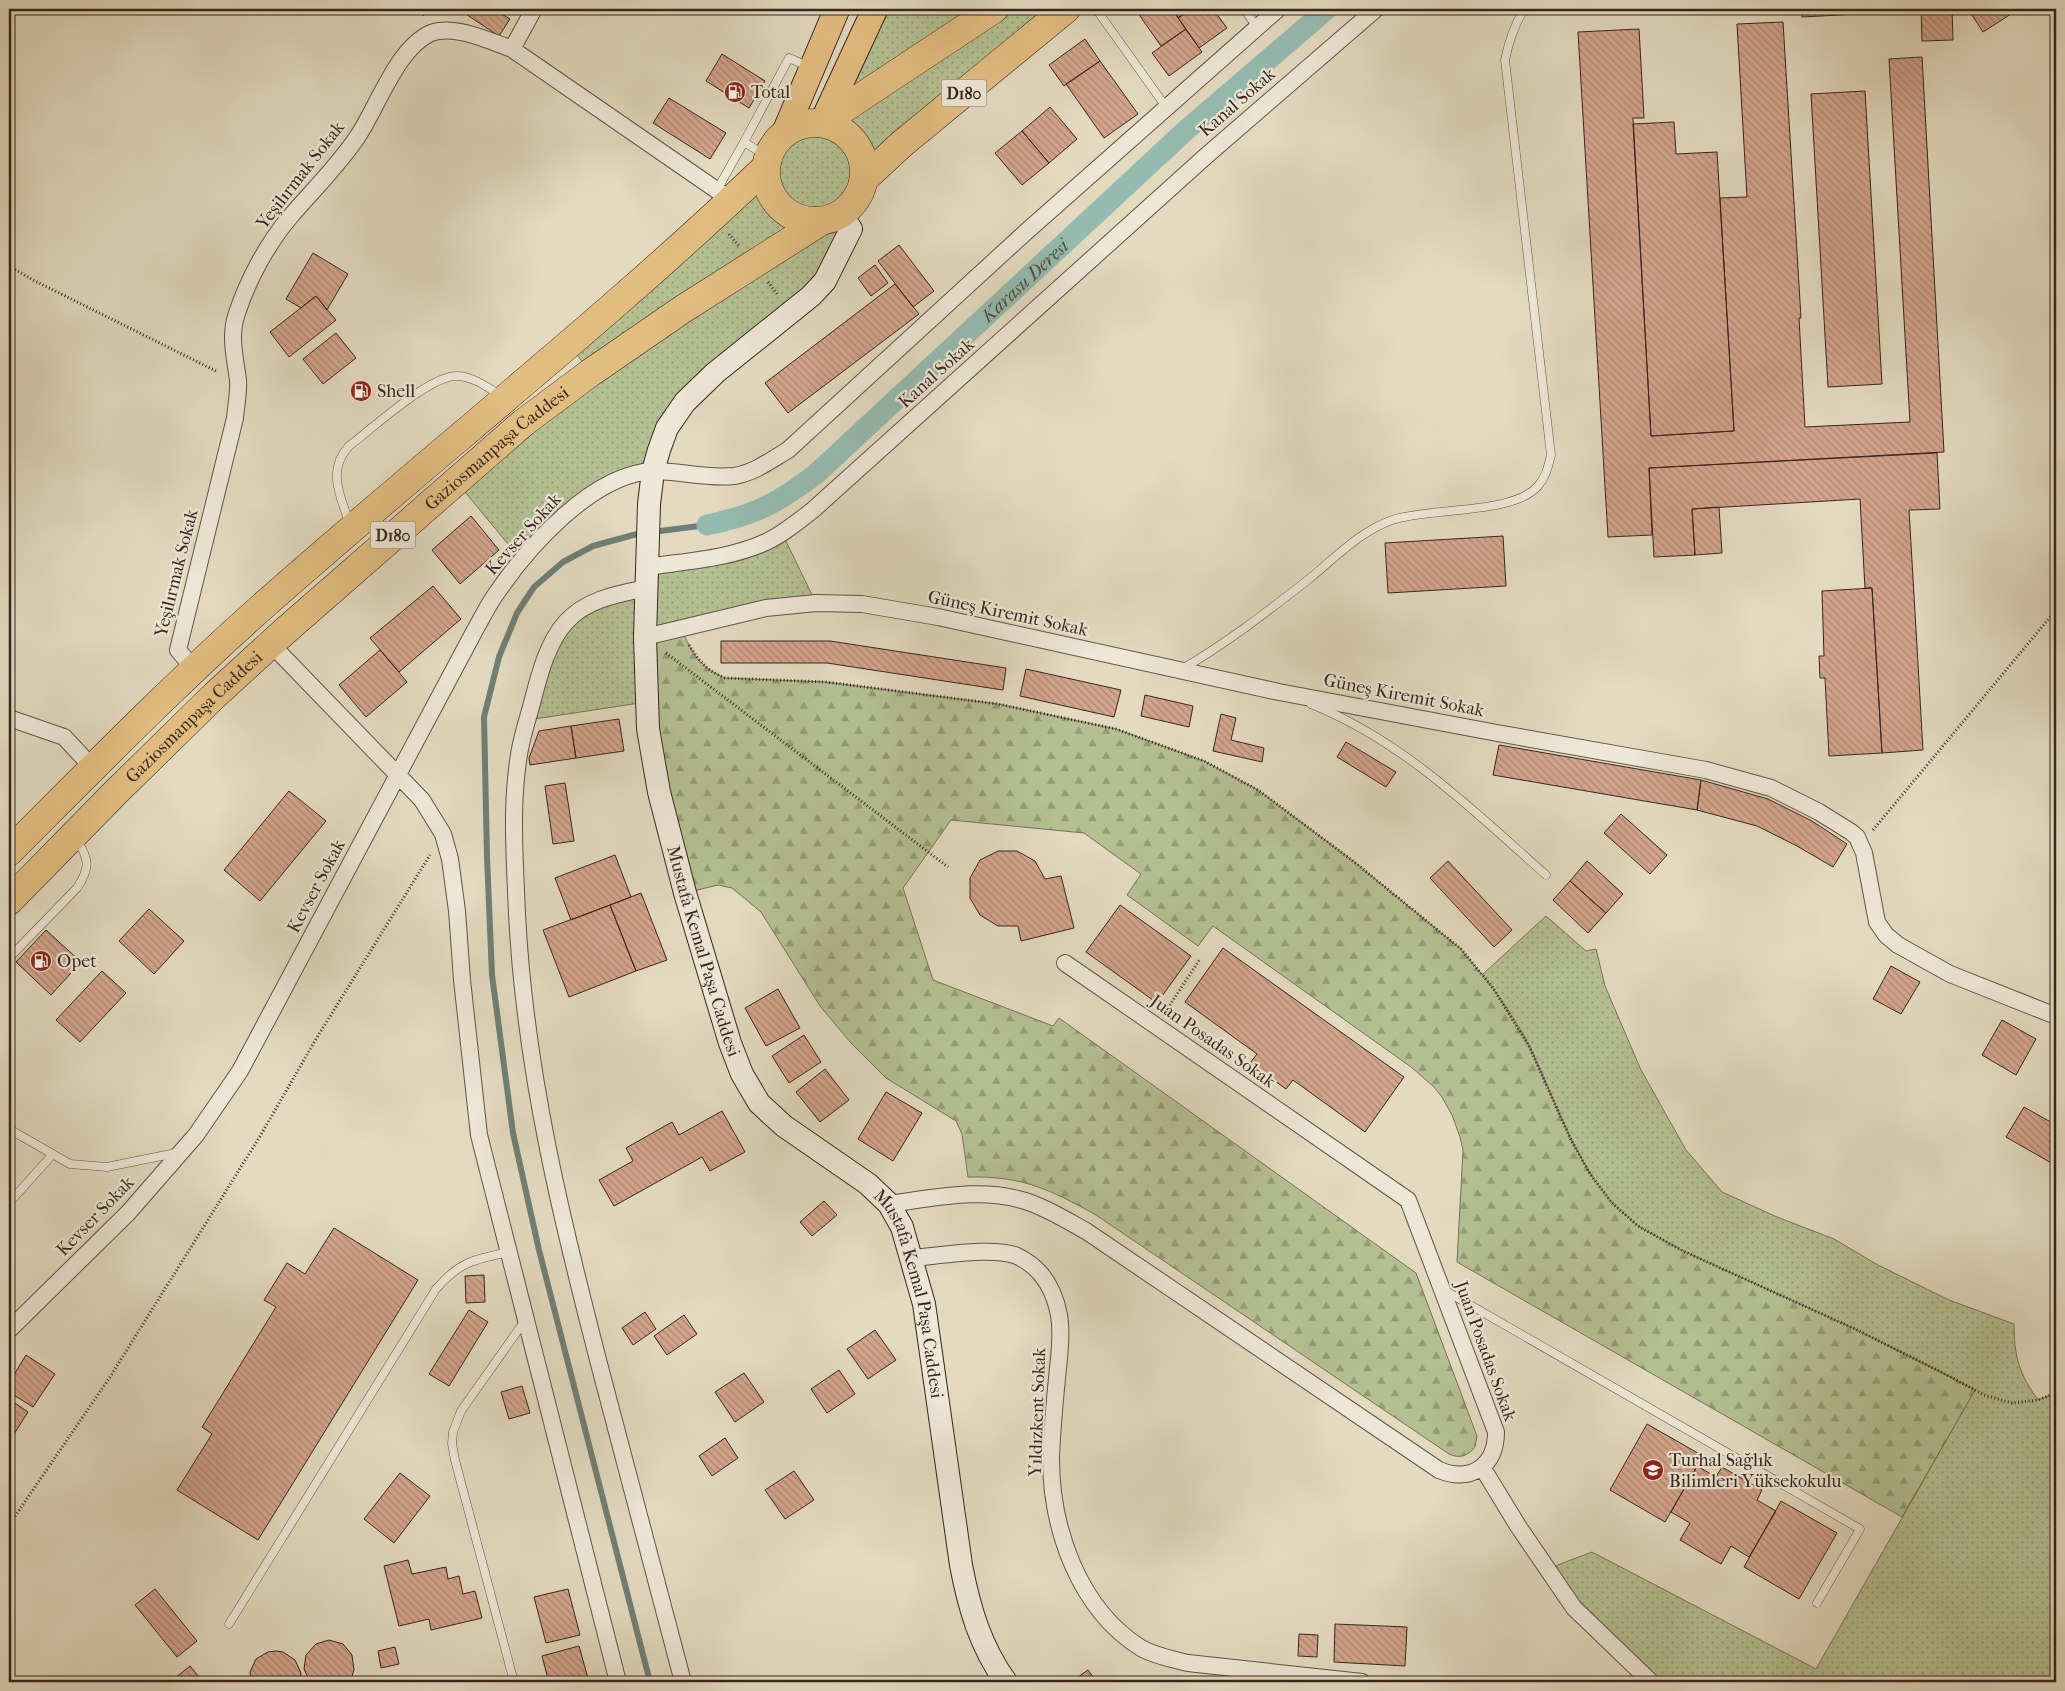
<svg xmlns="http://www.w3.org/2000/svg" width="2065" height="1691" font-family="'IM FELL French Canon',serif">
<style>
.grass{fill:url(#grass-dots);stroke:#767258}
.forest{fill:url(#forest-firs);stroke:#767258}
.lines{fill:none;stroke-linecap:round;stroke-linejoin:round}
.stream{stroke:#707f75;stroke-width:6}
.canal{stroke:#95bbb0;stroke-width:21}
.building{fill:url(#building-back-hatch);stroke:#38251d}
.lane-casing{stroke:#635246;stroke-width:9}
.street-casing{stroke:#635246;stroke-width:18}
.secondary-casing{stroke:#38251d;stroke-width:24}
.primary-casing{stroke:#38251d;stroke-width:27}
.highway-casing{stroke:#38251d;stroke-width:29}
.path{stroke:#38251d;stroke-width:3;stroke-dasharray:1 2.5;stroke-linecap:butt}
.lane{stroke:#ede7d6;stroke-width:8}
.street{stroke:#ede7d6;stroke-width:16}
.secondary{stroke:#ede7d6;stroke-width:22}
.primary{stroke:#e2bd80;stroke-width:25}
.highway{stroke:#e2bd80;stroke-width:28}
.labels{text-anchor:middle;stroke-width:4.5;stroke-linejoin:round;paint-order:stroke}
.shield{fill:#ede7d6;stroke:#6e5f54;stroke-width:1}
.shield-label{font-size:16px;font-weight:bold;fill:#38251d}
.poi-label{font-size:18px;fill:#38251d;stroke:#ede7d6;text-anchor:start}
.street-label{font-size:18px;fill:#38251d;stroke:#ede7d6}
.water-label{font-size:19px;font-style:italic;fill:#4f4a42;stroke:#ede7d6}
</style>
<defs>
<pattern id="grass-dots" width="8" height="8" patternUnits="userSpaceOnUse" patternTransform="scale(1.25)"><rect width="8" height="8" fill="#b4c092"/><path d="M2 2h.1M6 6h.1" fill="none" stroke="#939c77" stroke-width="1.8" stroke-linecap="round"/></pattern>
<pattern id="forest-firs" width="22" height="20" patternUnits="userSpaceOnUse" patternTransform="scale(1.25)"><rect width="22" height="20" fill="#b4c092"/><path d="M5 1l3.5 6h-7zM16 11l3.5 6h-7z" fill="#939c77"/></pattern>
<pattern id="building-back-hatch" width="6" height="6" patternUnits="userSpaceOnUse" patternTransform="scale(1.25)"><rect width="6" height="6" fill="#d4a58d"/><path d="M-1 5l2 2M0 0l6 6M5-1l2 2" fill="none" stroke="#ad8673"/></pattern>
</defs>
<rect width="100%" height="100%" fill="#e3dac0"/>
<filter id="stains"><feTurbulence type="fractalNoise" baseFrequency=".004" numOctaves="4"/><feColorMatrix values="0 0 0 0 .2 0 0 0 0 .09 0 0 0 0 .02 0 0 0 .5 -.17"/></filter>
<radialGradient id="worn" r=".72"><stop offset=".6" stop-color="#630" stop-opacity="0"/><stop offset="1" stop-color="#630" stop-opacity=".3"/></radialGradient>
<path class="grass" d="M875,9H1066L862,190L849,209L851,229L825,281L715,373L653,471L602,488L522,561L456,481L590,372L569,344L768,157C777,137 792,127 813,123Z
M782,533L816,603L646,637V702L528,720L567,621L647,588V567L720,557Z
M1546,916L1586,951L1596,949L1605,986L1641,1070L1686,1150L1722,1192L1777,1217L1834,1239L1878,1265L1949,1300L2014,1324C2014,1356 2019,1374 2038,1400L2056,1393V1682H1651L1547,1569L1592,1552L1816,1669L1975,1390C1906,1352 1835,1320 1764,1288C1719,1267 1641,1239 1610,1201C1573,1155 1555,1100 1530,1047C1517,1022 1500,996 1482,975Z"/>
<path class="forest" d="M681,628C692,653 699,667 725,678L826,682L998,704L1116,729L1204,761L1258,790L1353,861L1461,949L1493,988L1529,1046L1571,1140L1590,1174L1612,1203L1638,1226L1683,1251L1855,1329L1975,1390L1902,1517L1457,1262L1463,1150L1460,1137L1452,1115L1442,1097L1433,1086L1411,1067L1213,926L1198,946L1127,895L1141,874L1084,833L951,820L903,888L933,980L1053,1026L1059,1018L1416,1273L1477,1436L1475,1447C1468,1456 1459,1459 1449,1454L1096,1215C1049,1189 1023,1176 968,1177L962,1134L956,1121L886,1078L851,1043L820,1006L761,912L732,888L718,885L685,893L659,792L645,637Z"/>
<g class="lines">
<path class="stream" d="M650,1682L539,1250L513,1133L492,975L487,857L484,717L499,657L517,613L534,587L563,562L593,546L637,534L707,525"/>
<path class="canal" id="s1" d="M707,525C755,515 778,503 816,474L1184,132L1327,9"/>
</g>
<path class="building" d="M458,9H494L510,19L499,36Z
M1135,9H1172L1186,29L1161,46Z
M1172,9H1192L1178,18Z
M1192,9H1213L1227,28L1199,48L1178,18Z
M1801,9H1898V12L1802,17Z
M1921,9H1952L1953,40L1922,41Z
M1968,9H2008L2011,14L1983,32Z
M1783,22L1801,318H1799L1805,427L1910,422L1889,59L1922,57L1944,452L1649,468L1652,535L1608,537L1578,32L1639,29L1644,118H1633L1651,436L1734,431L1720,198L1747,197L1737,24Z
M1186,29L1202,52L1169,76L1152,53Z
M1085,39L1100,61L1064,86L1049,65Z
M722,54L765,81L749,108L706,81Z
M1100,61L1138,114L1104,138L1066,84Z
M1865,91L1882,384L1828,387L1811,94Z
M669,98L726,133L710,159L653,123Z
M1050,107L1077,139L1049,163L1022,131Z
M1674,122L1676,154L1717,152L1734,431L1651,436L1633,124Z
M1022,131L1049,163L1022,185L995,153Z
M899,245L934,291L913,307L878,261Z
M313,253L348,274L327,310L316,296L301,308L286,299Z
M875,265L888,283L871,296L858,278Z
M895,284L919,314L788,413L765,383Z
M316,296L336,320L289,357L270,332Z
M336,333L356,358L323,384L303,359Z
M1937,453L1940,509L1909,510L1923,750L1882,753L1872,588H1865L1860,499L1692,509L1695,555L1654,557L1649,468Z
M1719,507L1722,553L1695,555L1692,509Z
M471,516L499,550L460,584L432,550Z
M1503,536L1506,586L1388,593L1385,543Z
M433,586L461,619L399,672L370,638Z
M1872,588L1882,753L1829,756L1825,678H1820L1819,656H1824L1822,591Z
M721,641H830L1006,668L1003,690L827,663H721Z
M380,650L407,682L366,717L339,685Z
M1026,669L1121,690L1114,717L1020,696Z
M1145,695L1193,706L1189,727L1141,716Z
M1221,714L1236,718L1231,740L1264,748L1262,762L1213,751Z
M619,719L624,751L576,758L571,726Z
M571,726L576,758L530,765L529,758L539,731Z
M1346,742L1396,772L1386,787L1337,757Z
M1499,745L1701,780L1697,810L1493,775Z
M1701,780L1768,799L1812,821L1847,844L1833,867L1797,846L1757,826L1697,810Z
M565,783L574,841L553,844L545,786Z
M289,791L326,821L260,901L224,870Z
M1621,814L1667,855L1650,874L1604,833Z
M998,851H1017L1035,861L1045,879L1061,876L1074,928L1021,941L1018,926H998L980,915L970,898V878L980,860Z
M615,855L631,897L571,920L555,878Z
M1448,861L1512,930L1494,947L1430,878Z
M1587,861L1623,894L1606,913L1570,881Z
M1570,881L1606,913L1588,933L1553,900Z
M641,893L667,960L636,971L610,905Z
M610,905L636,971L569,997L543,930Z
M1120,905L1191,956L1157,1003L1086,952Z
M149,909L184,941L154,974L119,941Z
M46,930L81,962L51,995L16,962Z
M1223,948L1404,1077L1365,1132L1293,1080L1286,1089L1250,1063L1257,1054L1185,1002Z
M1891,966L1920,982L1901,1014L1873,999Z
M102,971L126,993L80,1042L56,1020Z
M778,989L800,1028L766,1046L745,1008Z
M2002,1020L2036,1039L2016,1075L1982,1055Z
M804,1035L821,1062L789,1083L772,1056Z
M825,1069L849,1100L820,1122L796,1092Z
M886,1092L922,1113L893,1161L858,1139Z
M2024,1107L2056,1125V1158L2053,1164L2006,1137Z
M722,1111L745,1152L710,1171L702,1157L614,1206L599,1180L633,1161L626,1148L672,1122L679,1135Z
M824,1201L837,1215L812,1236L800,1222Z
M334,1228L418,1280L258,1540L177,1490L212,1434L202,1427L276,1307L264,1300L287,1263L305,1274Z
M484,1275L485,1302L466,1303L465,1276Z
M469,1310L488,1322L449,1386L429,1374Z
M645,1312L656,1329L633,1345L622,1328Z
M684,1315L697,1334L667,1355L654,1336Z
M875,1330L896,1360L868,1379L847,1349Z
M26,1355L55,1374L33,1407L9,1392V1383Z
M839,1370L855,1394L827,1413L811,1389Z
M744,1373L764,1402L735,1422L715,1392Z
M522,1386L530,1413L509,1419L501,1392Z
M9,1399L28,1412L9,1442Z
M1647,1424L1703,1456L1665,1522L1610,1490Z
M725,1438L738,1458L712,1476L699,1456Z
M1697,1466L1716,1477L1722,1467L1762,1490L1757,1500L1776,1511L1749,1557L1731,1546L1721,1564L1680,1540L1690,1523L1671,1512Z
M794,1471L814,1500L785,1519L765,1490Z
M400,1473L430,1496L394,1543L364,1519Z
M1781,1501L1837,1533L1799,1599L1744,1567Z
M408,1560L412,1574L446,1567L448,1579L459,1576L463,1594L475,1591L482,1618L431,1630L429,1619L399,1626L384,1566Z
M155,1589L197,1641L177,1657L135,1605Z
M568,1589L580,1635L546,1643L534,1597Z
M1335,1624L1407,1627L1405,1666L1334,1662Z
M1299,1634L1318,1635L1317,1657L1298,1656Z
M329,1640L343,1644L352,1655L354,1670L352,1676L348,1682H310L304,1669L306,1655L316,1644Z
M579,1646L589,1682H536L548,1679L542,1656Z
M395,1647L399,1664L381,1668L378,1651Z
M276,1651L283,1652L295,1660L301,1673L300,1682H251L250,1672L256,1659L268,1652Z
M190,1666L203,1682H170Z
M1088,1670L1097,1682H1071Z"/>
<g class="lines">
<g class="lane-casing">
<path id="lane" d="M1096,9L1166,107
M1244,9L1257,27
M768,157L744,142L789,58L810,67
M717,190L744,142
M350,525C341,497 326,471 349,446C373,428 431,374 458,376C474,377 487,387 500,395
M1182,669C1227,643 1268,611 1309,579C1336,557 1359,532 1392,520C1430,507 1513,515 1538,486C1546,477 1548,467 1551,455L1505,60C1509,40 1514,26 1524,9
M1311,704C1403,741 1473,810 1546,875
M9,958L77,888C91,867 89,859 76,838
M9,1129L70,1164L107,1167L176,1153
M9,1203L53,1154
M1444,1290L1860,1529L1817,1603
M229,1624L436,1289C459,1262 475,1259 509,1252
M514,1682L455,1460L452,1444L453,1432L461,1411L526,1319"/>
</g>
<g class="street-casing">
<path id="street" d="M534,9L512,49L731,200
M647,567C687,561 729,559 766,542C783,534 799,521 814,509L1206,156L1376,9
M647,588C618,594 587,599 566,622C547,643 539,676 532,703C528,718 523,733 520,749C510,803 515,860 517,914C525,1073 563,1226 603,1379C630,1480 656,1581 683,1682
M645,637L766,608L816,603L862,604L938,617L1279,692L1497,733L1706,770L1771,788L1819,812L1851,832L1857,837L1864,853L1877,922L1886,935L1898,945L1950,974L2056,1016
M271,644L422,800L443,834L450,859L457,911L462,980L479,1135L618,1682
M194,669L178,650L235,418C236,406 239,392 238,380C235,357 229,336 237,313C248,280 267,244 290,217C313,190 338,166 358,136C378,106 397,48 431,33C454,24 490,41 512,49
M9,718L64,737L93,768
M889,1204C934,1198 986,1186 1031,1203C1050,1210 1068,1221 1086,1231L1439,1470C1471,1483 1496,1466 1496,1432L1408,1200L1065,963
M912,1258C939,1256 994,1246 1017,1256C1041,1267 1054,1289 1059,1315C1062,1332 1060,1351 1058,1368C1055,1398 1052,1428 1051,1458C1051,1529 1079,1609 1141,1648C1155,1656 1172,1659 1188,1663L1362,1682
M9,1330L128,1213L196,1135L240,1071L475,630C482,618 488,605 496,594C528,547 593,473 654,471C680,471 707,479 734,476C754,473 771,460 788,450L1027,231L1278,9
M1482,1467L1518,1526L1574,1608L1651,1682"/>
</g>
<g class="secondary-casing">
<g id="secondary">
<path id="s2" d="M841,215L851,229L825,281L811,296L715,373L685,402L667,428L659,450L653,471L649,504L645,637L648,729L659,792L685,893L730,1043L742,1074L759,1103L784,1126L868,1184L889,1204L902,1227L924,1304L961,1565C969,1607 980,1646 1006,1682"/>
</g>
</g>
<g class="primary-casing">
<path id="primary" d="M822,123L875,9
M784,134L837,9"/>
</g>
<g class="highway-casing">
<g id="highway">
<circle cx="815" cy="172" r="49"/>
<path d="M822,123L994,9"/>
<path d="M864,179L903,143L1066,9"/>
<path d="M9,852C92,769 175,684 263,606C430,458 605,321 766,167"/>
<path id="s3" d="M9,901L116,792L215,695L285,631L523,423L590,373L683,309L820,222"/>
</g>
</g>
<path class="path" d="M419,9L425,16
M729,234L739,246
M9,266L35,281L218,372
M768,282L778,295
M689,645C700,662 706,670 725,678L826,682L998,704L1116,729L1204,761L1258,790L1353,861L1461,949L1493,988L1529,1046L1571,1140L1590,1174L1612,1203L1638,1226L1683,1251L1855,1329L1949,1376L1984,1395L2012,1403L2038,1400L2056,1393
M666,653L948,867
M1873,830L2056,610
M1166,1011L1200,959
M9,1525L110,1377L259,1138L316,1039L430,855"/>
<use href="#lane" class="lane"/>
<use href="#street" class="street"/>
<use href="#secondary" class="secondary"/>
<use href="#primary" class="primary"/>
<use href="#highway" class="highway"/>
</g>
<defs>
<g id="fuel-disc" transform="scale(1.125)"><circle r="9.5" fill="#8f2418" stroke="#ede7d6"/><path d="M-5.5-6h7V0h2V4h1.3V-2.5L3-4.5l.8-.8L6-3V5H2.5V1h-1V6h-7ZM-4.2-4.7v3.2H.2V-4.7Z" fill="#fff"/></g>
<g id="university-disc" transform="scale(1.125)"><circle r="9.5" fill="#8f2418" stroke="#ede7d6"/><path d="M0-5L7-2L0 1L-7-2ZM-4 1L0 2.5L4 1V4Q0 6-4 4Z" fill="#fff"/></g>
</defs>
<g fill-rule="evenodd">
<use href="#fuel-disc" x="735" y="92"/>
<use href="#fuel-disc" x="361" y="391"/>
<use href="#fuel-disc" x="41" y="961"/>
<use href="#university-disc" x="1653" y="1470"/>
</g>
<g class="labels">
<g class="shield">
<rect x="941.5" y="79.5" width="45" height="27" rx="4"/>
<rect x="370.5" y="521.5" width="45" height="27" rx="4"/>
</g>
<g class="shield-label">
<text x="964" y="99">D180</text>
<text x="393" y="541">D180</text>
</g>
<g class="poi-label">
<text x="751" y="98">Total</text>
<text x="377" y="397">Shell</text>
<text x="57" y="967">Opet</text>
<text x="1669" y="1466">Turhal Sağlık<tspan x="1669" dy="21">Bilimleri Yüksekokulu</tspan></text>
</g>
<g class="street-label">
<text transform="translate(1237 102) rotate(-41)" y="6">Kanal Sokak</text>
<text transform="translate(300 175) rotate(-52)" y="6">Yeşilırmak Sokak</text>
<text transform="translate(936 373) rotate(-42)" y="6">Kanal Sokak</text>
<text dy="6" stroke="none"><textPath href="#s3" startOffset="666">Gaziosmanpaşa Caddesi</textPath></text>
<text transform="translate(523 534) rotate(-48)" y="6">Kevser Sokak</text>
<text transform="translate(176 573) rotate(-76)" y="6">Yeşilırmak Sokak</text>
<text transform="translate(1008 613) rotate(12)" y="6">Güneş Kiremit Sokak</text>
<text transform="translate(1404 695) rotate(11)" y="6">Güneş Kiremit Sokak</text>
<text dy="6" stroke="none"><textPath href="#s3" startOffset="261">Gaziosmanpaşa Caddesi</textPath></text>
<text transform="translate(316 886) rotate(-62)" y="6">Kevser Sokak</text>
<text dy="6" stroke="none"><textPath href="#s2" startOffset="825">Mustafa Kemal Paşa Caddesi</textPath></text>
<text transform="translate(1213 1041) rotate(35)" y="6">Juan Posadas Sokak</text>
<text transform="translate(95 1216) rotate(-46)" y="6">Kevser Sokak</text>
<text dy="6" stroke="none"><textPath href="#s2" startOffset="1245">Mustafa Kemal Paşa Caddesi</textPath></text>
<text transform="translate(1486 1351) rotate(70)" y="6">Juan Posadas Sokak</text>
<text transform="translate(1037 1412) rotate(-88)" y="6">Yıldızkent Sokak</text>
</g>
<g class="water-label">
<text dy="7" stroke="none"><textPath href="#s1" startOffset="406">Karasu Deresi</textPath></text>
</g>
</g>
<rect width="2065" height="1691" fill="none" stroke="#e3dac0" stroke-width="30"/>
<rect x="10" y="10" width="2045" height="1671" fill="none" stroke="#38251d" stroke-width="2.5"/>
<rect x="15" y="15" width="2035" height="1661" fill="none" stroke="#38251d"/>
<rect width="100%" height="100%" filter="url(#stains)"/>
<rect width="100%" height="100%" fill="url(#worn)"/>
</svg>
